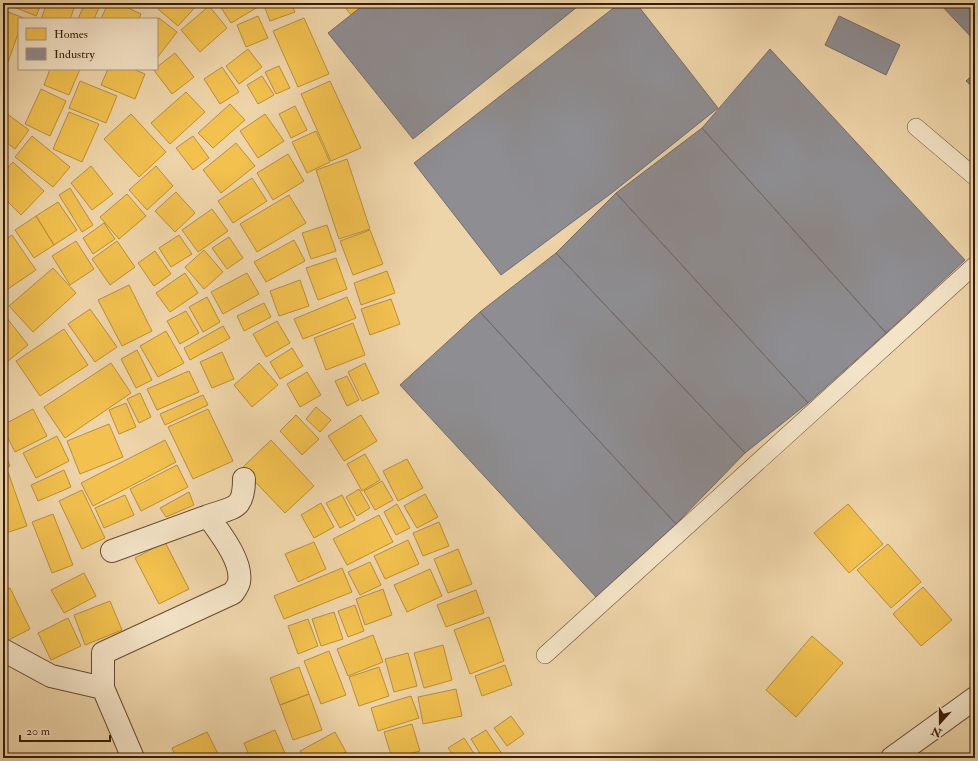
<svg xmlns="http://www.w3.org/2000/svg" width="978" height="761" font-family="'IM FELL Double Pica',serif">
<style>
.homes{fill:#f2c14e;stroke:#bb8f38}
.industry{fill:#8d8d92;stroke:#746b68}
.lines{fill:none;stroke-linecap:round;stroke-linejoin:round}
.service-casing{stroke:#684a2e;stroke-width:18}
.minor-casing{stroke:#684a2e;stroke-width:24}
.service{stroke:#f4e4c7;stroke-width:17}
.minor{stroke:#f4e4c7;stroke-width:22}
</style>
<rect width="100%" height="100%" fill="#eed5a9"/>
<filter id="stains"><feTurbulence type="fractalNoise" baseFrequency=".005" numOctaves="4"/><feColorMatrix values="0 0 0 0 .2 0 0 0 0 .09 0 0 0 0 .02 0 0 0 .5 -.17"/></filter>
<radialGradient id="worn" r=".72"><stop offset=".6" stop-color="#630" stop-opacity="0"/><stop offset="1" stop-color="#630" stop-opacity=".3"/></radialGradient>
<path class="homes" d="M4,3H42L36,16Z
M47,3H76L70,19H41Z
M85,3H101L94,19H78Z
M108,3H118L141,14L139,19H101Z
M164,3H199L178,26L158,9Z
M225,3H256L258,7L231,23L220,6Z
M263,3H291L295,12L270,21Z
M342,3H366L351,15Z
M209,6L227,28L200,52L181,30Z
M5,11L24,18L19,19V31L8,62L3,60V16Z
M258,16L268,38L246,47L237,25Z
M159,18L177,32L157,58V20Z
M304,18L329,74L298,87L273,31Z
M248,49L262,67L239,84L226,66Z
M175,53L194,77L172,94L153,69H157V67Z
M279,66L290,88L276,94L265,72Z
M222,67L239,92L220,104L204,79Z
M50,69H80L69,95L44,85Z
M108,69H133L145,74L135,99L101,85Z
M262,76L274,95L258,104L247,85Z
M80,81L117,96L106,123L69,108Z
M330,81L361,148L331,161L301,94Z
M41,89L66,101L50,136L25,124Z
M186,92L205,112L170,144L151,123Z
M230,104L245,120L213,148L198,133Z
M295,106L307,130L291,138L279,114Z
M3,111L29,130L15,149L3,140Z
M69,112L99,124L82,162L53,149Z
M131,114L166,152L139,177L104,139Z
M265,114L284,141L258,158L240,131Z
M316,131L330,162L307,173L292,142Z
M32,136L70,167L53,187L15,157Z
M193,136L209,158L193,170L176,148Z
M236,143L255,166L221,193L203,170Z
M288,154L304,181L273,200L257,173Z
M347,159L370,229L339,239L316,170Z
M13,162L44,191L21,215L3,197V173Z
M91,166L113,194L92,210L71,183Z
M156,166L173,186L147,210L129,190Z
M252,178L267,201L233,223L218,201Z
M70,188L93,225L82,232L59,195Z
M176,192L195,213L175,232L155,211Z
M127,194L146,216L119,239L100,217Z
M289,195L306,223L257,252L240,224Z
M58,202L77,230L54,245L36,216Z
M212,209L228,231L198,252L182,230Z
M36,216L54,245L34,258L15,230Z
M104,223L115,239L93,254L83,238Z
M327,225L336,251L311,259L302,233Z
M370,230L383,264L353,275L340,241Z
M12,235L36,270L5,291L3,288V241Z
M179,235L192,254L171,267L159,248Z
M229,237L243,258L227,269L212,248Z
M294,240L305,261L266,282L254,262Z
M76,241L94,269L70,285L52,256Z
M117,241L135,267L110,285L92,259Z
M204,250L223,272L204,289L185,267Z
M155,251L171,274L154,286L138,263Z
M336,258L347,289L318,300L306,268Z
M53,268L76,293L33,332L9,306Z
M387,271L395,293L361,305L354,283Z
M185,273L198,293L170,312L156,293Z
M247,273L259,294L223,314L211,292Z
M300,280L309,306L279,316L270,291Z
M129,285L152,331L122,346L98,300Z
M207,297L220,322L203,332L189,307Z
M347,297L356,318L303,339L294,319Z
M391,299L400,324L370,335L361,309Z
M264,303L271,317L244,331L237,316Z
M90,309L117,347L95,362L68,324Z
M186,311L199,333L180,344L167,321Z
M3,313L28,345L8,361L3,355Z
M277,321L290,343L266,357L253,334Z
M353,323L365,355L326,370L314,338Z
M223,326L230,338L190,360L184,348Z
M64,329L88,365L40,396L16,361Z
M166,331L184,363L158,377L140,346Z
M292,348L303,366L280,379L270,362Z
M137,350L152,380L136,388L121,359Z
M222,352L234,379L212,388L200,362Z
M111,363L131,393L65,438L44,407Z
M259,363L278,385L252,407L234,385Z
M365,363L379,393L362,401L348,372Z
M189,371L199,392L157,410L147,389Z
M307,372L321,395L300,407L287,384Z
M347,376L359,400L347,406L335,381Z
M140,393L151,417L139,423L127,399Z
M203,395L208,405L165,425L160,414Z
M126,403L136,427L119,434L109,410Z
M316,407L331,420L320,432L306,419Z
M33,409L47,436L15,452L3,428V425Z
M208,409L233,461L193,479L168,427Z
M296,415L319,439L302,455L280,431Z
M361,415L377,441L344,461L328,436Z
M109,424L123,457L80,474L67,441Z
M57,436L69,461L36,478L23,453Z
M165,440L176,462L93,506L81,483Z
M271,440L314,486L285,513L242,468Z
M3,448L10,466L3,469Z
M365,454L380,480L362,491L347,464Z
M407,459L423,488L398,501L383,471Z
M177,465L188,487L141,511L130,489Z
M64,470L71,487L38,501L31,485Z
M8,472L27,526L3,534V474Z
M382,481L393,500L375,510L364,491Z
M359,489L370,508L357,516L346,497Z
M82,490L105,538L82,549L59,501Z
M189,492L194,505L166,517L160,508Z
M425,494L438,517L417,528L404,506Z
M125,495L134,515L104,528L95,508Z
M342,495L355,520L340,528L326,503Z
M321,503L334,527L314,538L301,515Z
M397,504L410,528L396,535L384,512Z
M848,504L883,544L849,573L814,533Z
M53,514L73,565L52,573L32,522Z
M379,515L393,542L347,565L333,539Z
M439,522L449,546L423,556L413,533Z
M408,540L419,564L385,579L374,556Z
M165,542L189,589L159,604L135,558Z
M314,542L326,569L298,582L285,554Z
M888,544L921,582L891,608L857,570Z
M458,549L472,584L448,593L434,559Z
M370,562L381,585L360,595L348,572Z
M342,568L352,592L284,619L274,596Z
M430,569L442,596L407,612L394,585Z
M84,573L96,596L64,613L51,590Z
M923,587L952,620L921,646L893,614Z
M10,588L30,629L3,643V592Z
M383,589L392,615L365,625L356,599Z
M476,590L484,613L446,627L437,605Z
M110,601L122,630L85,645L74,615Z
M355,605L364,631L348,637L338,611Z
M334,612L343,639L321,646L312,619Z
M489,617L504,661L470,674L454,630Z
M68,618L81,646L51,660L38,633Z
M308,619L318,646L298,654L288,626Z
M373,635L383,662L348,676L337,649Z
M812,636L843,663L796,717L766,690Z
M443,645L452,680L424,688L414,653Z
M329,651L346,695L321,704L304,661Z
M408,653L417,686L394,692L385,659Z
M505,665L512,685L482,696L475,676Z
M299,667L309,694L280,705L270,678Z
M379,667L389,696L359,706L349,677Z
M456,689L462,716L423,724L418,697Z
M309,694L322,730L293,740L280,705Z
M411,696L419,718L378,731L371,708Z
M511,716L524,734L507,746L494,728Z
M412,724L420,751L392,758L384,732Z
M275,730L287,758H250L244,743Z
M486,730L504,757L503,758H483L471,739Z
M207,732L220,758H176L172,748Z
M335,732L346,752L334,758H304L300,751Z
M464,738L477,758H455L448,748Z
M346,752L350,758H334Z"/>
<path class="industry" d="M366,3H582L413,139L328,33Z
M620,3H636L718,108L613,192L501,275L414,163Z
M939,3H975V41Z
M839,16L900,45L886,75L825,45Z
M770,49L965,260L886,333L702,128Z
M975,73V89L966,81Z
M702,128L886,333L808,403L616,193Z
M616,193L808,403L745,453L556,253Z
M556,253L745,453L676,524L480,312Z
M480,312L676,524L596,597L400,385Z"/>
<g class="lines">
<g class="service-casing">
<path id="service" d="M916,127L975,177
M545,655L975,265"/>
</g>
<g class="minor-casing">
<path id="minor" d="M112,551L208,516
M3,650L51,676L103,688
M133,758L103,688V653L233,593C235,590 238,586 239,582C243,561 219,532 208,516C234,507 244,510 244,479
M892,758L975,698"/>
</g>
<use href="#service" class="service"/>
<use href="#minor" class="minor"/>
</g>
<rect width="978" height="761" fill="none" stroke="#eed5a9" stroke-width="16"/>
<rect x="4" y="4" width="970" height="753" fill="none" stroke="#3b1b05" stroke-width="2"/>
<rect x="8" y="8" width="962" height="745" fill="none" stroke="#3b1b05"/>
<rect x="18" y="18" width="140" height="52" fill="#f4e4c7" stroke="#aa9479"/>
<rect x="26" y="28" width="20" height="12" fill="#f2c14e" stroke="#aa9479"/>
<text x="54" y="38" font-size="12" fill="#3b1b05">Homes</text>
<rect x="26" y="48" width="20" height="12" fill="#8d8d92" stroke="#aa9479"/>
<text x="54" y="58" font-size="12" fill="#3b1b05">Industry</text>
<g transform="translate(940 723) rotate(201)" stroke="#f4e4c7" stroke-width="3" paint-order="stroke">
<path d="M0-3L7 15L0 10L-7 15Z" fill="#3b1b05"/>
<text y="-6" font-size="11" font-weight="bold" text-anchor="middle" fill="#3b1b05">N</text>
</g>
<path d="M20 735v6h90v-6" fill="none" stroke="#3b1b05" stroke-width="2"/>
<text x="26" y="735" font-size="12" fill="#3b1b05" stroke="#f4e4c7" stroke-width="3" paint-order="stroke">20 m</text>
<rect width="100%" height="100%" filter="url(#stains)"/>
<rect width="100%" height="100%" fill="url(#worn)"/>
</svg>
